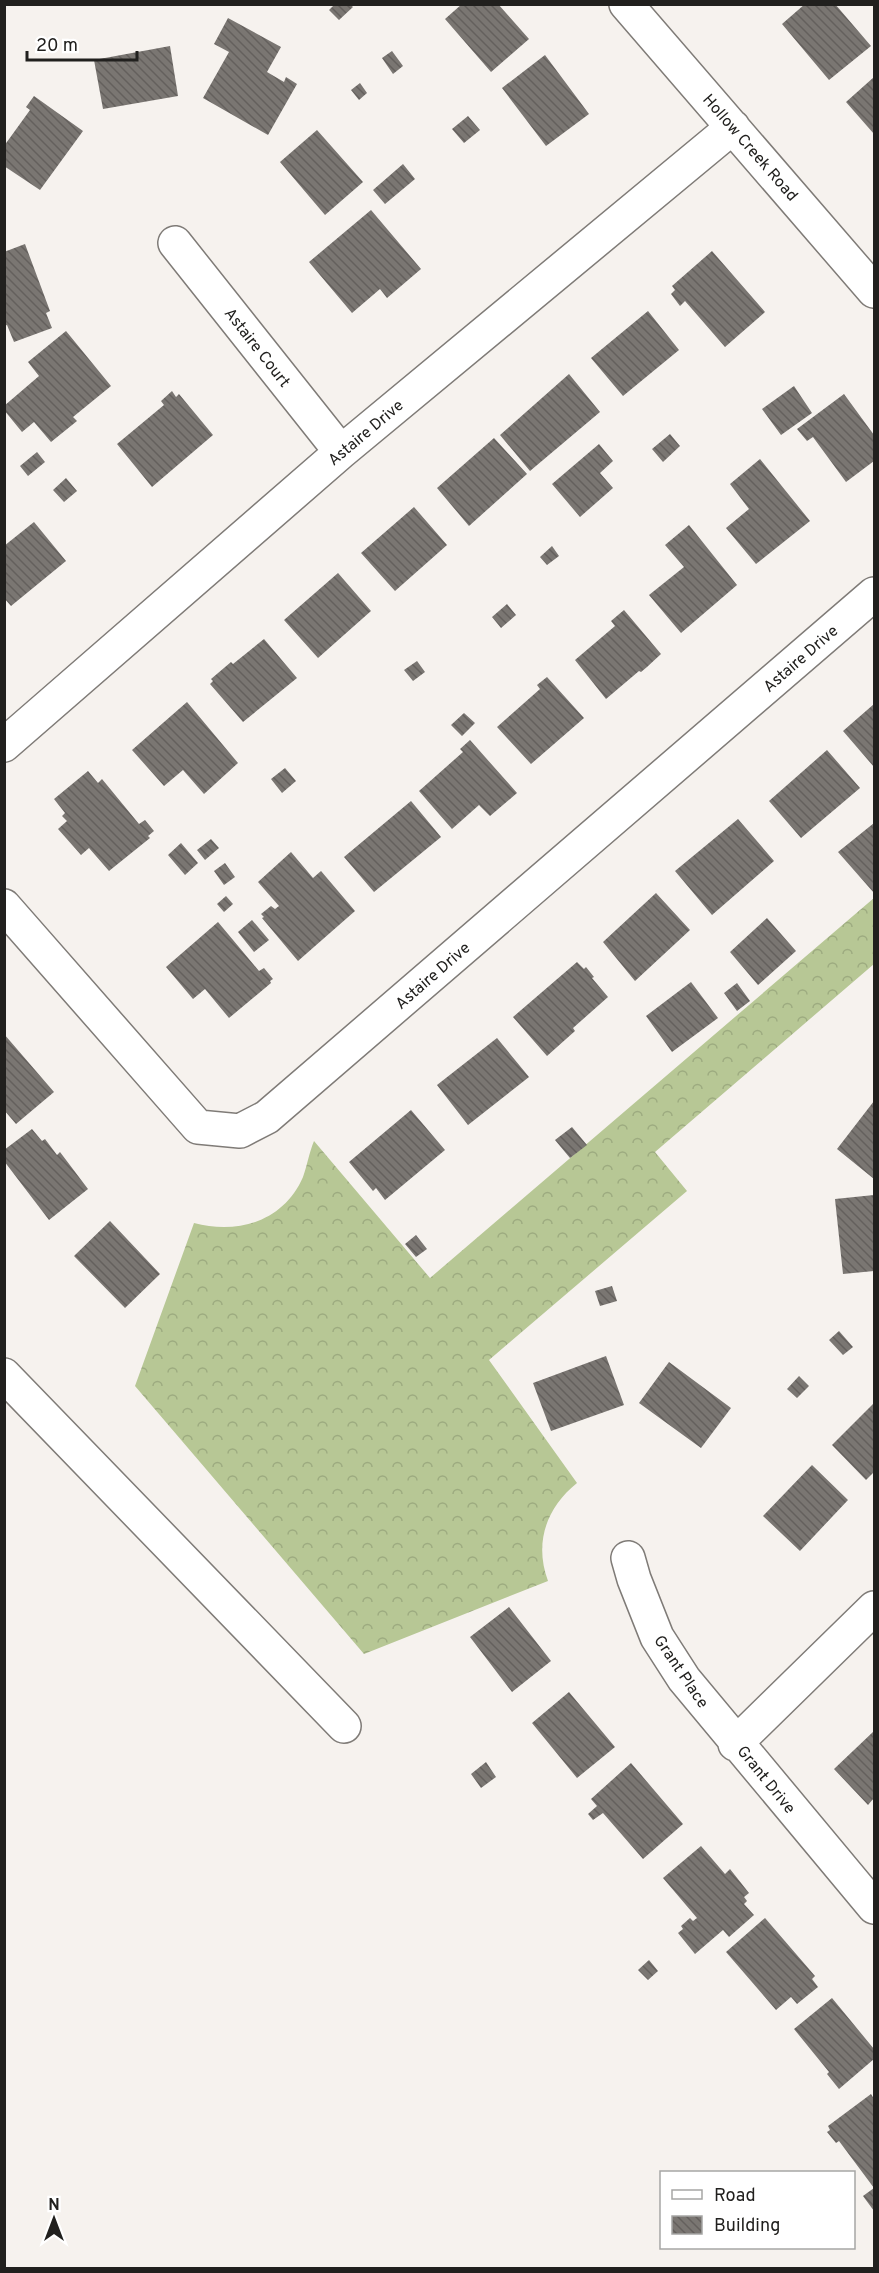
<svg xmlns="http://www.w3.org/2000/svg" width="879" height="2273" font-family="Overpass,sans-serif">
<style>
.forest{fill:url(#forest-crowns)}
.building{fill:url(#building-back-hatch)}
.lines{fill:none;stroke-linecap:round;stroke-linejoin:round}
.minor-casing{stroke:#7f7b77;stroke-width:36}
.minor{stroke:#fff;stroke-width:33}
.labels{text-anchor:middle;stroke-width:4.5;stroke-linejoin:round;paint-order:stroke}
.street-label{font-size:16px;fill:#21201e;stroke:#fff}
</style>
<defs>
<pattern id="forest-crowns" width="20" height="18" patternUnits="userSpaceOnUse" patternTransform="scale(1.5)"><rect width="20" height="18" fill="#b7c795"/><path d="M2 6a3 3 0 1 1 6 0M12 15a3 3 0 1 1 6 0" fill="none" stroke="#9dab80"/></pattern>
<pattern id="building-back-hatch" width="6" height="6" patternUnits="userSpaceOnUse" patternTransform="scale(1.5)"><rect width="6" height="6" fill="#7a7672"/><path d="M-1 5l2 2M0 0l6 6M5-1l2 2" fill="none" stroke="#64605d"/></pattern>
</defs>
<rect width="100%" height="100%" fill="#f6f2ee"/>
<path class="forest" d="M874,898V964L655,1152L687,1191L489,1360L577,1483C546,1508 534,1543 548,1581L364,1654L135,1386L194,1223C238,1235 284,1221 303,1177C307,1166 309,1153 314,1141L430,1278Z"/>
<path class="building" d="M335,4H350L353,7L339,20L329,10Z
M462,4H498L529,39L491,72L445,19Z
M805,4H835L871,46L829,80L782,24Z
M228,18L281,47L267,72L284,82L286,77L297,84L268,135L203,98L229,52L214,44Z
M170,46L178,96L103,109L94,60Z
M392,51L403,66L393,74L382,58Z
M545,55L589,114L546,146L502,88Z
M874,77V134L846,102Z
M360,83L367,93L359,100L351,90Z
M34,96L83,131L40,190L4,166V146L30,110L26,107Z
M468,116L480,130L464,143L452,129Z
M317,130L363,182L325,215L280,162Z
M403,164L415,179L385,204L373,190Z
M371,210L421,269L387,298L380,289L352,313L309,262Z
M25,244L50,311L46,313L52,328L14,342L7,325L4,326V252Z
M712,251L765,312L725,347L685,301L680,306L671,294L675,290L672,286Z
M648,311L679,350L623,396L591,358Z
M66,331L111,386L73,417L77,421L51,442L34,422L22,432L4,410V406L39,376L28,362Z
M569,374L600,412L530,471L500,435Z
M794,386L812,413L781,435L762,409Z
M172,391L176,397L179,394L213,435L152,487L117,444L164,405L161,401Z
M844,394L874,435V461L846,482L813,437L807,441L797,429Z
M670,434L680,446L663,462L652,449Z
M494,438L527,474L469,526L437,488Z
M599,444L613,461L600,473L613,488L580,517L552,484Z
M37,452L45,462L28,476L20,466Z
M760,459L810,521L756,564L726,528L749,509L730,484Z
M66,478L77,491L64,502L53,490Z
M414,507L447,545L395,591L361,553Z
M34,522L66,561L11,606L4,598V546Z
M689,525L737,585L681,633L649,595L684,567L665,545Z
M552,546L559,556L547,565L540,557Z
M338,573L371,611L318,658L284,620Z
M507,604L516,615L501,628L492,617Z
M624,610L661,654L647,667L641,672L639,671L606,699L575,660L615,626L611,621Z
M264,639L297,678L243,722L210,684L213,681L211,679L231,662L233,664Z
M417,661L425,672L413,681L404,670Z
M547,677L584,718L531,764L497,727L540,689L537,685Z
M187,702L238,763L204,794L183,770L164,786L132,750Z
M874,704V767L843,731Z
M464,713L475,723L462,736L451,725Z
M470,740L517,793L490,816L479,805L452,829L419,791L463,752L460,749Z
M827,750L860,788L801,838L769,801Z
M285,768L296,781L282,793L271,779Z
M88,771L98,783L102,779L139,824L145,820L154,831L148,836L150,838L109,871L89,848L81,855L58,829L67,821L62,816L65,813L54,799Z
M411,801L441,837L374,892L344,857Z
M738,819L774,861L712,915L675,871Z
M874,823V893L838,852Z
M211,839L219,848L205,860L197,850Z
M181,843L198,863L185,875L168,855Z
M291,852L313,878L321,871L355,911L298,961L262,918L264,917L261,914L271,906L275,909L279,906L258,882Z
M225,863L235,877L224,885L214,871Z
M656,893L690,930L635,981L603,942Z
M226,896L233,904L224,912L217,904Z
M767,918L796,951L758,985L730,952Z
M252,920L269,940L254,952L238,932Z
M218,922L259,971L264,968L273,979L270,981L271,983L229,1018L205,989L193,999L166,967Z
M577,962L584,969L586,967L594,977L592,978L608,997L573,1028L575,1031L547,1056L513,1017Z
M691,982L718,1018L672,1052L646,1016Z
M737,983L750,1001L737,1011L724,993Z
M4,1034L54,1092L16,1124L4,1110Z
M497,1038L529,1077L468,1125L437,1085Z
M874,1101V1179L837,1149Z
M411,1110L445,1150L385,1200L376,1188L373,1191L349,1162Z
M572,1127L587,1145L570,1158L555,1140Z
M32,1129L42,1141L45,1139L57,1155L60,1152L88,1189L49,1220L4,1161V1150Z
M874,1195V1271L843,1274L835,1199Z
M110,1221L160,1274L125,1308L74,1256Z
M416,1235L427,1249L416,1257L405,1244Z
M612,1286L617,1301L600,1306L595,1291Z
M839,1331L853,1347L843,1355L829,1340Z
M606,1356L624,1405L551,1431L533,1383Z
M669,1362L731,1408L701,1448L639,1403Z
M799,1376L809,1386L797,1398L787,1389Z
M874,1403V1472L866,1480L832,1445Z
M812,1465L848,1500L800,1551L763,1516Z
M509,1607L551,1661L512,1692L470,1637Z
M569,1692L615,1747L577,1778L532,1723Z
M874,1731V1798L868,1805L834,1769Z
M486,1762L496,1777L481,1788L471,1774Z
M631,1763L683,1824L643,1859L603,1813L593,1820L588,1814L597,1806L591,1799Z
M701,1846L725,1874L730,1869L749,1893L744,1897L747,1901L744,1904L754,1915L729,1937L723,1930L695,1954L678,1933L683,1929L681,1926L690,1918L693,1921L697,1918L663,1878Z
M765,1918L815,1976L812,1979L818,1987L797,2004L791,1997L776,2010L726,1952Z
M649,1960L658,1971L648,1980L638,1970Z
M832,1998L874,2049V2059L839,2089L827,2074L829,2072L794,2029Z
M871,2094L874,2099V2211L863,2196L874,2188L839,2141L836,2143L827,2132L830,2130L828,2126Z"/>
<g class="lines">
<g class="minor-casing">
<path id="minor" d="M626,4L874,291
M175,243L341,452
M4,745L341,452L733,127
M4,906L198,1127L240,1131L267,1117L874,594
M4,1375L344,1726
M628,1558L634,1579L657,1637L684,1679L874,1907
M735,1744L874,1608"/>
</g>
<use href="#minor" class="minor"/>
</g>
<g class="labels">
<g class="street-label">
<text transform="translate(751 147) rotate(49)" y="6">Hollow Creek Road</text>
<text transform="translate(258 347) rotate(52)" y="6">Astaire Court</text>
<text transform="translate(365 432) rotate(-40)" y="6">Astaire Drive</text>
<text transform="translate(800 658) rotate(-41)" y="6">Astaire Drive</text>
<text transform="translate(432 975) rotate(-41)" y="6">Astaire Drive</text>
<text transform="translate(682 1671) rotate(56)" y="6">Grant Place</text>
<text transform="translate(767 1779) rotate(51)" y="6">Grant Drive</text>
</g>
</g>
<rect width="879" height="2273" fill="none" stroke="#21201e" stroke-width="12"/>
<rect x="660" y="2171" width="195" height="78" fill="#ffffff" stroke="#a6a6a5" stroke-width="1.5"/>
<rect x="672" y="2190" width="30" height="9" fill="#ffffff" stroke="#a6a6a5" stroke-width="1.5"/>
<text x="714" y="2201" font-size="18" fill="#21201e">Road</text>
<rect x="672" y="2216" width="30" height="18" fill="url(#building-back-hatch)" stroke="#a6a6a5" stroke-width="1.5"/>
<text x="714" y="2231" font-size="18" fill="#21201e">Building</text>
<g transform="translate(54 2219)" stroke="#ffffff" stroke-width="4.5" paint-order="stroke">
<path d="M0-4.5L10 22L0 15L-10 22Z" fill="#21201e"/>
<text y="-9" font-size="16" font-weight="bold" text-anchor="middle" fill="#21201e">N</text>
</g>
<path d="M27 51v9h110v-9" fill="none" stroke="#21201e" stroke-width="3"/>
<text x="36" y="51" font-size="18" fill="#21201e" stroke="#ffffff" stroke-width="4.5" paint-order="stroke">20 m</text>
</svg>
